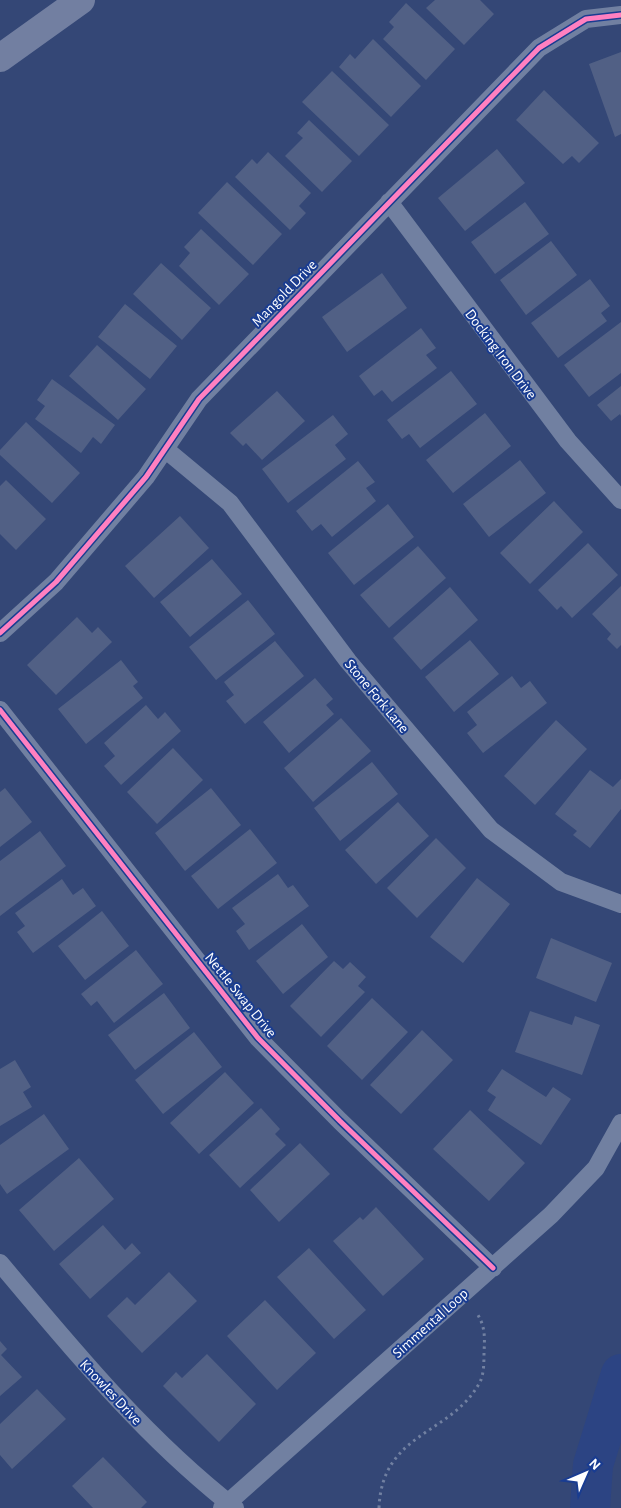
<svg xmlns="http://www.w3.org/2000/svg" width="621" height="1508" font-family="'Alegreya Sans',sans-serif">
<style>
.lines{fill:none;stroke-linecap:round;stroke-linejoin:round}
.river{stroke:#2c4483;stroke-width:40}
.building{fill:#516085}
.path{stroke:#7180a1;stroke-width:3;stroke-dasharray:2.5 4;stroke-linecap:butt}
.street{stroke:#7180a1;stroke-width:18}
.highway{stroke:#727fa1;stroke-width:28}
.cycleway-casing{stroke:#193c91;stroke-width:8}
.cycleway{stroke:#ff80c0;stroke-width:5}
.labels{text-anchor:middle;stroke-width:4;stroke-linejoin:round;paint-order:stroke}
.street-label{font-size:15px;fill:#fff;stroke:#193c91}
</style>
<rect width="100%" height="100%" fill="#344776"/>
<g class="lines">
<path class="river" d="M590,1508L593,1465L621,1374"/>
</g>
<path class="building" d="M435,0H480L494,14L464,45L426,8Z
M406,3L455,49L426,80L383,39L394,27L389,22Z
M373,39L421,86L391,117L339,67L350,54L355,59Z
M621,52V134L615,137L589,64Z
M332,71L389,125L359,156L302,102Z
M544,90L599,143L579,163L572,156L563,164L516,120Z
M309,120L352,161L322,192L285,156L303,138L297,133Z
M497,149L525,183L465,231L438,198Z
M268,152L311,193L299,206L306,213L290,230L235,177L252,159L257,164Z
M227,182L282,234L253,265L198,213Z
M525,202L549,234L495,274L471,242Z
M201,229L249,274L219,305L179,266L190,253L184,247Z
M551,241L577,275L526,315L500,280Z
M161,263L211,308L182,340L133,294Z
M382,273L407,308L347,352L322,317Z
M590,279L610,306L601,313L607,321L558,358L531,323Z
M125,304L177,346L150,379L98,337Z
M621,322V373L589,397L564,365Z
M421,328L436,348L426,355L437,368L392,402L382,390L374,396L359,376Z
M97,345L146,389L118,420L69,376Z
M451,371L477,404L420,448L409,434L402,439L387,420Z
M52,379L115,425L101,444L93,437L81,453L35,419L45,406L37,400Z
M621,386V416L620,414L611,421L597,405Z
M277,391L305,421L262,460L246,443L243,446L230,433Z
M485,413L511,446L453,493L426,460Z
M333,415L348,434L335,445L346,459L288,503L262,469Z
M26,422L80,473L52,503L0,455V450Z
M520,460L546,493L489,537L463,504Z
M358,461L375,482L366,488L376,501L332,537L321,524L312,531L296,511Z
M6,480L46,519L16,550L0,534V486Z
M554,501L583,532L530,584L500,553Z
M388,504L414,537L354,585L328,553Z
M180,516L209,548L154,598L125,566Z
M588,543L618,575L572,618L561,606L557,610L538,590Z
M418,546L446,578L389,628L360,595Z
M212,559L242,594L190,637L160,602Z
M621,586V645L617,649L607,639L611,634L592,614Z
M450,587L478,620L421,670L393,638Z
M248,600L275,634L216,680L189,647Z
M77,617L92,633L98,627L112,642L56,695L27,665Z
M470,640L499,674L454,712L425,677Z
M275,641L304,676L245,724L226,701L234,695L224,682Z
M121,660L138,682L133,686L143,698L86,744L58,709Z
M512,676L521,688L530,681L547,703L483,753L467,733L477,725L467,712Z
M315,678L333,699L326,705L334,714L289,753L263,722Z
M146,705L158,719L165,712L181,731L121,785L104,766L115,756L104,743Z
M341,718L371,751L313,802L284,768Z
M556,720L587,749L535,805L504,776Z
M173,748L203,780L157,824L127,792Z
M372,762L398,794L340,841L314,808Z
M590,770L613,787L621,779V809L590,848L573,835L577,831L555,814Z
M5,788L32,822L0,847V792Z
M211,788L241,825L185,871L155,833Z
M398,802L429,836L376,884L345,850Z
M250,829L277,863L218,909L191,876Z
M40,831L66,866L0,916V861Z
M436,838L466,868L417,918L387,888Z
M278,874L288,888L293,885L309,906L249,950L236,931L245,924L232,908Z
M477,878L510,904L463,963L430,937Z
M62,879L73,895L83,888L96,906L33,953L17,932L25,926L15,913Z
M102,911L129,946L85,980L58,946Z
M302,924L328,957L283,994L256,961Z
M551,938L612,963L596,1002L536,978Z
M136,950L163,984L114,1023L97,1001L91,1006L81,994Z
M334,961L343,969L350,962L366,977L358,986L365,992L321,1037L290,1006Z
M164,993L190,1028L135,1070L108,1035Z
M372,998L408,1032L362,1080L327,1046Z
M530,1011L572,1025L575,1016L600,1025L582,1075L515,1052Z
M422,1030L453,1060L401,1114L370,1085Z
M194,1032L222,1067L163,1114L135,1080Z
M15,1060L31,1087L23,1092L32,1107L0,1126V1069Z
M502,1069L546,1097L553,1087L571,1099L541,1145L488,1110L496,1097L487,1091Z
M225,1072L254,1103L199,1154L170,1123Z
M261,1108L280,1129L275,1134L286,1145L240,1188L209,1155Z
M470,1110L525,1163L489,1201L433,1149Z
M44,1114L69,1149L7,1194L0,1184V1145Z
M300,1143L330,1174L279,1222L250,1190Z
M79,1158L114,1199L54,1251L19,1210Z
M376,1207L424,1259L383,1296L333,1241L360,1217L363,1220Z
M103,1225L125,1250L132,1243L141,1253L90,1299L59,1264Z
M309,1248L366,1310L334,1339L277,1277Z
M169,1272L197,1301L142,1353L107,1316L127,1297L135,1305Z
M265,1300L316,1353L277,1390L227,1336Z
M0,1341L7,1349L1,1355L22,1377L0,1396Z
M207,1354L256,1404L219,1442L163,1386L176,1372L182,1378Z
M37,1389L66,1419L12,1469L0,1455V1424Z
M103,1457L147,1502L141,1508H93L72,1486Z"/>
<g class="lines">
<path class="path" d="M379,1508C382,1431 451,1436 480,1382C484,1374 484,1361 484,1352C485,1336 485,1325 476,1312"/>
<path class="street" d="M389,202L568,441L621,500
M165,449L230,503L348,661L491,830L561,882L621,904
M0,633L56,582L146,477L199,399L539,48L586,19L621,15
M0,710L258,1038L340,1121L493,1268
M0,1263C73,1350 145,1438 235,1508
M222,1508L551,1215L596,1168L621,1123"/>
<path class="highway" d="M0,58L81,0"/>
<g class="cycleway-casing">
<path id="cycleway" d="M0,633L56,582L146,477L199,399L539,48L586,19L621,15
M0,710L258,1038L340,1121L493,1268"/>
</g>
<use href="#cycleway" class="cycleway"/>
</g>
<g class="labels">
<g class="street-label">
<text transform="translate(284 293) rotate(-46)" y="5">Mangold Drive</text>
<text transform="translate(501 354) rotate(53)" y="5">Docking Iron Drive</text>
<text transform="translate(377 696) rotate(50)" y="5">Stone Fork Lane</text>
<text transform="translate(241 995) rotate(51)" y="5">Nettle Swap Drive</text>
<text transform="translate(430 1323) rotate(-42)" y="5">Simmental Loop</text>
<text transform="translate(111 1392) rotate(47)" y="5">Knowles Drive</text>
</g>
</g>
<g transform="translate(586 1473) rotate(45)" stroke="#193c91" stroke-width="4" paint-order="stroke">
<path d="M0-4L9 19L0 12L-9 19Z" fill="#ffffff"/>
<text y="-8" font-size="14" font-weight="bold" text-anchor="middle" fill="#ffffff">N</text>
</g>
</svg>
